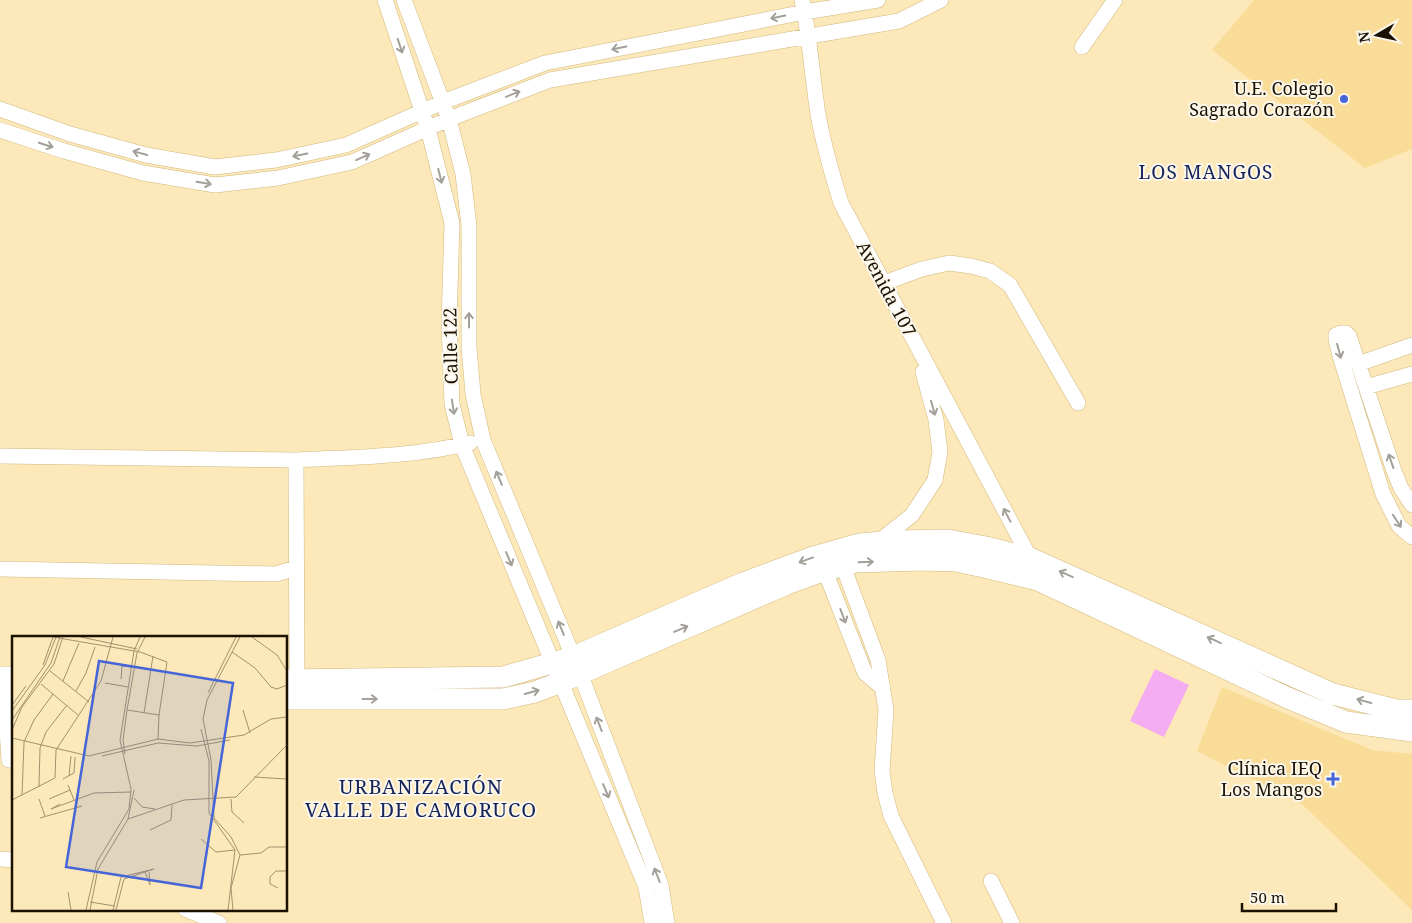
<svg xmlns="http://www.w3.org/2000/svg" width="1412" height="923" font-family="'Noto Serif',serif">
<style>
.built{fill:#f9dc97}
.green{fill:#f5adf2}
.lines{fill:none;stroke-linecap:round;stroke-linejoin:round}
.street-casing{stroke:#d1b87d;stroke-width:16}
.secondary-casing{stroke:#d1b87d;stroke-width:22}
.street{stroke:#fff;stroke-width:15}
.secondary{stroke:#fff;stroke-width:21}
.oneway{stroke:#a3a099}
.poi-dot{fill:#4565d8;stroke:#fcf7eb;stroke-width:2}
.labels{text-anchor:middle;stroke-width:4;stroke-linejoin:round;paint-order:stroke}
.poi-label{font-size:18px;fill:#1a1100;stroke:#fcf7eb;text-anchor:end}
.street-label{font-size:18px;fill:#1a1100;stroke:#fcf7eb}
.neighbourhood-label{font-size:19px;letter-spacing:1px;fill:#142359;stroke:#fcf7eb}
.quarter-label{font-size:20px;letter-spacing:1px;fill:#142359;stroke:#fcf7eb}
.inset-road{fill:none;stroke:#a2926e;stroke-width:1}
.view{fill:#4565d8;fill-opacity:0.15;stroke:#4565d8;stroke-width:2.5}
.inset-edge{fill:none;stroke:#1a1100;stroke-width:2.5}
</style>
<rect width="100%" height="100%" fill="#fce8b8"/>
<path class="built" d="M1254,0H1412V149L1365,168L1212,50Z
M1222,687L1372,750L1412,754V910L1303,805L1197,751Z"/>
<path class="green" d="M1155,669L1189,685L1164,737L1130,721Z"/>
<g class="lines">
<g class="street-casing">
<path id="street" d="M385,0L428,129L452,223L449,324L452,404L462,445L646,887L652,923
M404,0L449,119L463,174L469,226V347L473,394L483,440L580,673L661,885L667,923
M802,0C810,38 812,76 818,114C823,144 832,174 841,203L1030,558
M1082,47L1115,0
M0,109L70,134L146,155L215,167L276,160L346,145L443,102L545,63L805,12L878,0
M0,130L64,151L143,173L215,185L278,178L352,162L449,119L550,80L899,21L941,0
M884,283L922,269L949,263L971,266L990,271L1010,285L1078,403
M1358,364L1412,345
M1366,387L1412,374
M0,456L296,460L297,680
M296,460C354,457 413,457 470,443
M1412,505L1401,488L1394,471L1349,336L1346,333H1341L1336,335V339L1340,356L1383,494L1399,526L1412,537
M878,542L912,515L935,480L940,452L936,420L923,372
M843,566L878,660L886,710L882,771L885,793L891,816L944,923
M0,569L276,574L296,568
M825,571L865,673L883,688
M5,698L9,760L14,761
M0,859L14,860
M991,881L1012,923
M185,909L219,923"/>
</g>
<g class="secondary-casing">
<path id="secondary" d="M0,677H14
M286,680L503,677L573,657L743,583L813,557L859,544L895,541L948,540L986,547L1030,558L1333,694L1396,710H1412
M0,698H14
M286,699H503L535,692L561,682L787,584L820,572L856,562L920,560L956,561L984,567L1038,580L1288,698L1346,722L1412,731"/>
</g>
<use href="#street" class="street"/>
<use href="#secondary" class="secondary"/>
</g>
<defs><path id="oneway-shaft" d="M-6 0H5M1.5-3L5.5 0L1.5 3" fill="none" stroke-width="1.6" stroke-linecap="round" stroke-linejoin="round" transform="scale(1.25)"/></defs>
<g class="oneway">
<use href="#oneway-shaft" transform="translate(778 17) rotate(169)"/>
<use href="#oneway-shaft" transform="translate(400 46) rotate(72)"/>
<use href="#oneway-shaft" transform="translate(619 48) rotate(169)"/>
<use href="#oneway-shaft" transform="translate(513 94) rotate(-22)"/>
<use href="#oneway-shaft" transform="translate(46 145) rotate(18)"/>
<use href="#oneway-shaft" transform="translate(140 153) rotate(-165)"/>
<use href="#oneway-shaft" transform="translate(300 155) rotate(168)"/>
<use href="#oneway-shaft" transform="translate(363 157) rotate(-24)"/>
<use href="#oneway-shaft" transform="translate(440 176) rotate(76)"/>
<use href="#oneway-shaft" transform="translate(204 183) rotate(9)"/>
<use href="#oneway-shaft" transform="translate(469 320) rotate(-90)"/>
<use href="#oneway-shaft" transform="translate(1339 351) rotate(75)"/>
<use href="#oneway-shaft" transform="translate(453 407) rotate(81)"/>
<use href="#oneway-shaft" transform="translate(933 408) rotate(74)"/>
<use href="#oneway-shaft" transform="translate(1391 461) rotate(-109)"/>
<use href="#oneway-shaft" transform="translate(499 478) rotate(-113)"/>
<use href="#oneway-shaft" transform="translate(1007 515) rotate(-118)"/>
<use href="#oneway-shaft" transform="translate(1397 521) rotate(57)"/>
<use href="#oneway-shaft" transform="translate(509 559) rotate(67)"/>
<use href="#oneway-shaft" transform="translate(806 560) rotate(160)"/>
<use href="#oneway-shaft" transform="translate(866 562) rotate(-2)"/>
<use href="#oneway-shaft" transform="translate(1066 574) rotate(-156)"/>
<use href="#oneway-shaft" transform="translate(843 616) rotate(69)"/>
<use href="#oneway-shaft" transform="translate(561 628) rotate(-112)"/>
<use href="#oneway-shaft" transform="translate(681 629) rotate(-23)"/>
<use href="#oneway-shaft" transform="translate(1214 640) rotate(-156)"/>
<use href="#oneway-shaft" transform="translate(532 692) rotate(-16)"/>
<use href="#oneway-shaft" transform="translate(370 699)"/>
<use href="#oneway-shaft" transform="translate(1364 701) rotate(-165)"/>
<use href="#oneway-shaft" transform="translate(599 724) rotate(-111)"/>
<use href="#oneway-shaft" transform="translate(606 791) rotate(67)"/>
<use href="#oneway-shaft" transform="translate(657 875) rotate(-111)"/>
</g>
<g class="poi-dot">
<circle cx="1344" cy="99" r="5"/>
<path d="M1330.5 771.5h5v5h5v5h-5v5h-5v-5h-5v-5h5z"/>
</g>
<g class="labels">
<g class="poi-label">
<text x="1334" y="95">U.E. Colegio<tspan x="1334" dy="21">Sagrado Corazón</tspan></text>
<text x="1322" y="775">Clínica IEQ<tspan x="1322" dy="21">Los Mangos</tspan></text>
</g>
<g class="street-label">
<text transform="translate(886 289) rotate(62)" y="6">Avenida 107</text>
<text transform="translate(451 346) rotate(-91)" y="6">Calle 122</text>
</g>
<g class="neighbourhood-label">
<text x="1206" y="179">LOS MANGOS</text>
</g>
<g class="quarter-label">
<text x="421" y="794">URBANIZACIÓN<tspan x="421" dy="23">VALLE DE CAMORUCO</tspan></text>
</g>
</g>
<g transform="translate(12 636)">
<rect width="275" height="275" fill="#fce8b8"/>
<path class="inset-road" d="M41,1L128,16L155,26L147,79L115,74M69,1L125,13M240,1L265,19L275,35M220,16L243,32L259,51L265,53L275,49M31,29L41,1M38,35L77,66M109,43L110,30L119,31M51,45L67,7M93,47L116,51M29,48L66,79M64,55L74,37L83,11M196,57L224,1M0,69L14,50M231,74L238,97M0,75L33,29L44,1M132,77L141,20M0,84L39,27L48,1M189,93L197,125V177L223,214L216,274M0,94L10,71L42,28L51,1M0,102L77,120L146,103L178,107L232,99L259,83L275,81M146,104L147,79M113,118L111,104L115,74L125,17L133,1M90,120L146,107L185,110L218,104M57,140L59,120M242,141L275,143M51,143L62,137L63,121M56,149L62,164M27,151L28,112L34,96L55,69M10,159L12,106L22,84L41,58M122,162L130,171L143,173M27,163L33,180M37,163L58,154M219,163L220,176L232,187M0,164L43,142L44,114L89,45L101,1M48,168L39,173L82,157L119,156M28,182L70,170M116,183L172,164L224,161L275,109M138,194L159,184L160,169M189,203L204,216L223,214M228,219L249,217L257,211H275M133,236L138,249L137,236M266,252L258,248V241L264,235H275M56,256L59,274M78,266L103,270M74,274L85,226L117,173L119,153L108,104L122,15L128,1M78,274L86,233L116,183L122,154M101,274L109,241L142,233L112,243L104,274M221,274L219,252L228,219L219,201L202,182L199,124L191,83L195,64L228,1"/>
<path class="view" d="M87,25L221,47L189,252L54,231Z"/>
<rect width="275" height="275" class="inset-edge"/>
</g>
<g transform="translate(1377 35) rotate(261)" stroke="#fcf7eb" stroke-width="4" paint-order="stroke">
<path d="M0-4L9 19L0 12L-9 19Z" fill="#1a1100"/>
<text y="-8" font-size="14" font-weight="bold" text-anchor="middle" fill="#1a1100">N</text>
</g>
<path d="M1242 903v8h94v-8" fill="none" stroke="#1a1100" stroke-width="2.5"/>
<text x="1250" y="903" font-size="15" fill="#1a1100" stroke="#fcf7eb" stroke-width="4" paint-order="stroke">50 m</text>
</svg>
